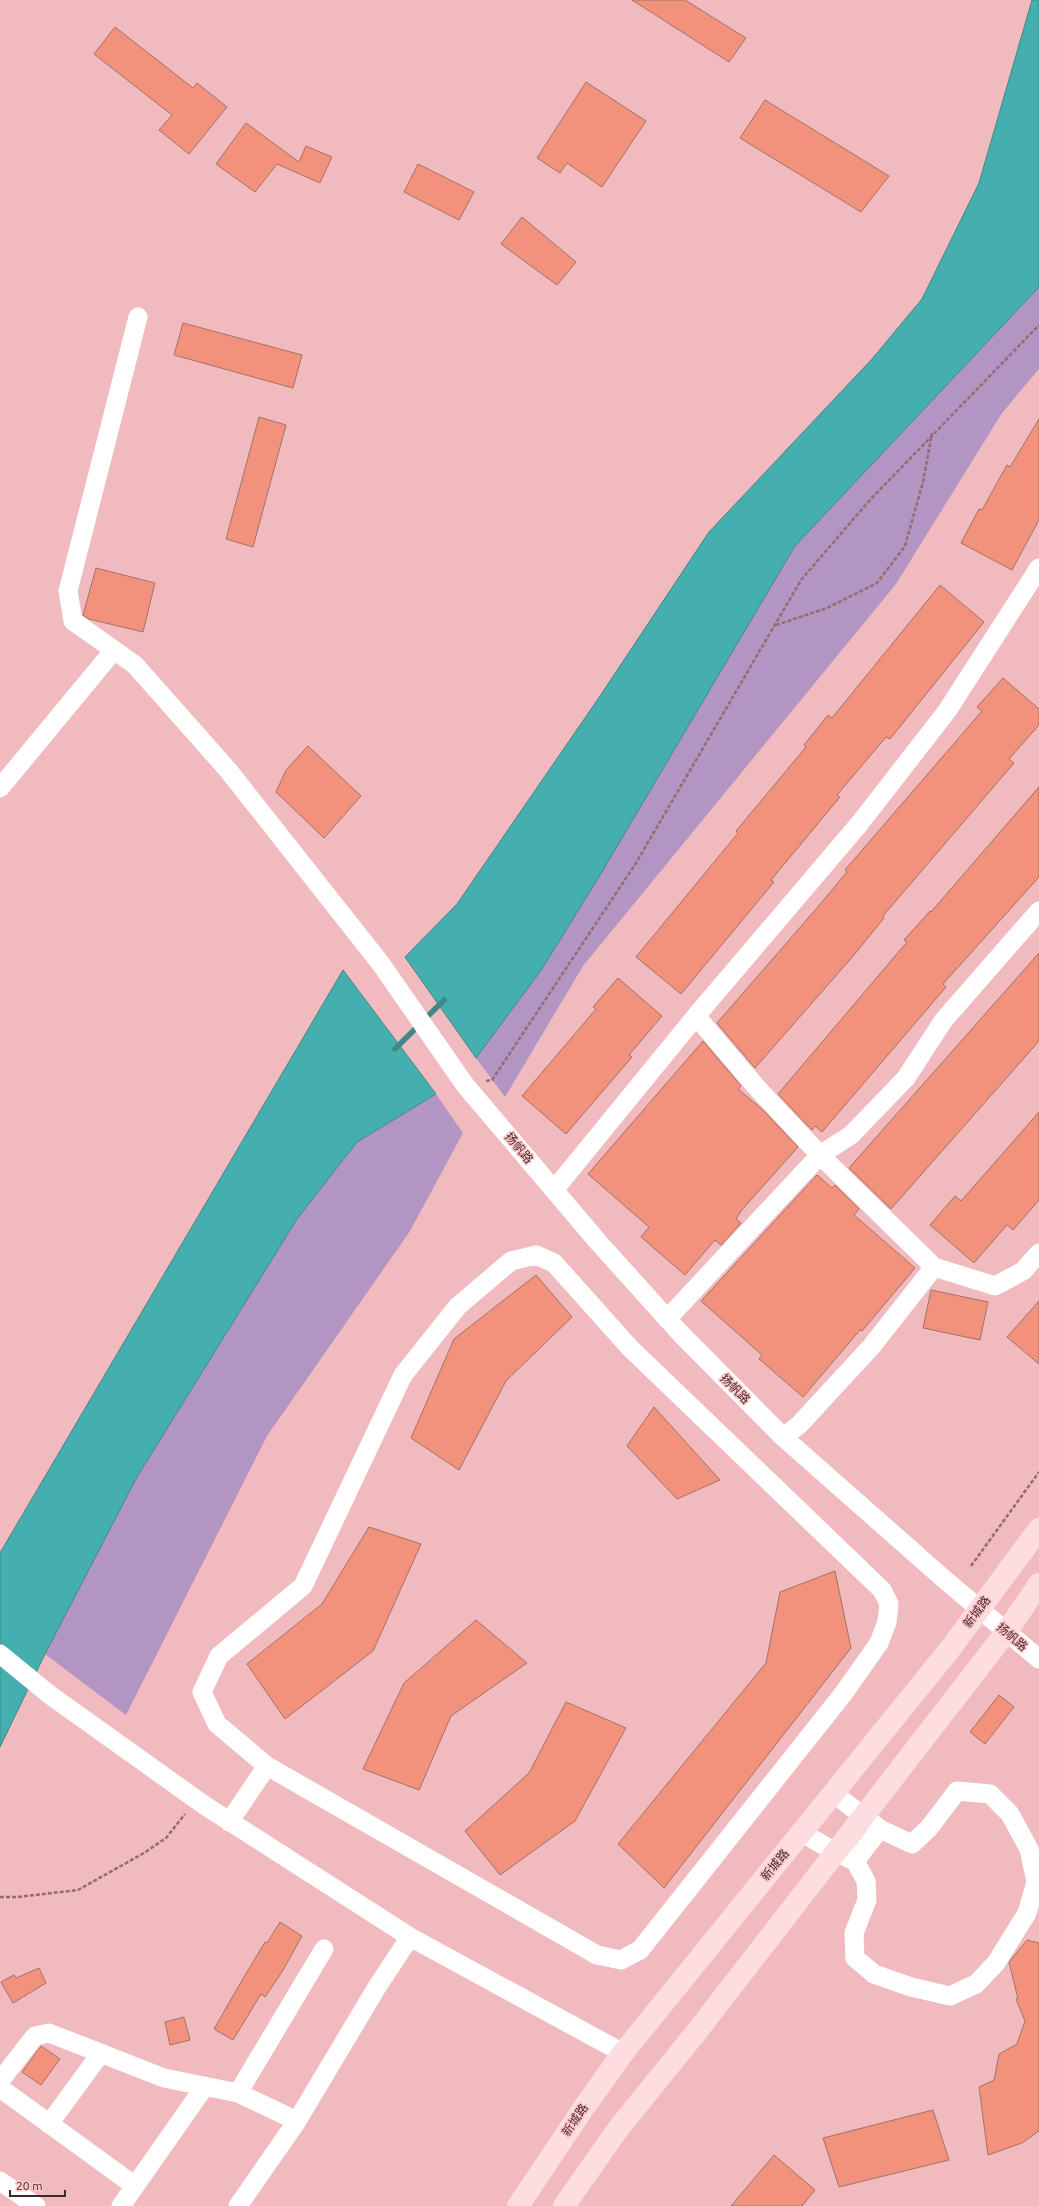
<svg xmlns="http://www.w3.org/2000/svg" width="1039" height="2206" font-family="Ubuntu,'Noto Sans SC',sans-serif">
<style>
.green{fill:#b395c4}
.water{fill:#44afae;stroke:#428786}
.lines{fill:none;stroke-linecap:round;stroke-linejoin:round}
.stream{stroke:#428786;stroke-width:5.5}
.building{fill:#f2927c;stroke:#a27266}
.path{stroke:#926d70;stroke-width:2.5;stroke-dasharray:4 2;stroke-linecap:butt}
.minor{stroke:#fff;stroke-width:19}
.major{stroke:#fddde0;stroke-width:22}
.labels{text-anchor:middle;stroke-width:3;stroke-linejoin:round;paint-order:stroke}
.street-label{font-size:12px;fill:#3e292a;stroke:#ffc7cb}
</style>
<rect width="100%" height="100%" fill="#f1babe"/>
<path class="green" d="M1039,287V369L1002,413L896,584L583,966L505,1097L476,1058L542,969L600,875L795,546Z
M436,1094L463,1133L410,1231L267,1436L126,1715L45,1654L137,1477L297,1219L357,1142Z"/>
<path class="water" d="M1032,0H1039V287L795,546L600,875L542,969L476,1058L405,957L457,904L598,699L709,532L872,359L922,299L979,183Z
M343,970L436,1094L357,1142L297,1219L137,1477L45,1654L0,1747V1553Z"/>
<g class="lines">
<path class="stream" d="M395,1049L444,1000"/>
</g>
<path class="building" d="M632,0H685L746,38L729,62Z
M115,27L193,88L197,83L227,107L189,154L159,130L172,115L94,54Z
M586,82L646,121L602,187L567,163L560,173L537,158Z
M765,100L889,176L861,212L740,138Z
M246,123L299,162L306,146L332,157L320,183L277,164L255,192L216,164Z
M418,164L474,192L459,220L404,192Z
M522,217L576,262L557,285L501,244Z
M183,323L302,355L293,388L174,355Z
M259,417L286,425L253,547L226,539Z
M1039,419V520L1012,570L961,543L979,509L982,510L1007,465L1010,467Z
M96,568L155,583L143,632L89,619L83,615Z
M940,585L984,622L890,739L886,737L837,795L840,797L771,880L774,882L681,994L636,957L738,833L736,831L806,747L804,745L828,715L832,718Z
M1003,678L1039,709V725L1009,759L1014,763L883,916L884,918L854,955L755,1068L717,1023L816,909L847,872L845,870L982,711L977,707Z
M308,746L361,796L324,838L276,792L286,770Z
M1039,787V877L943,984L946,987L822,1132L815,1126L812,1130L778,1094L907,942L904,940L930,911L931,912Z
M1039,953V1041L891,1209L849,1168Z
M618,978L662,1016L629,1055L632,1057L566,1134L522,1096L596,1009L593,1007Z
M703,1041L741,1086L738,1089L763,1110L798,1147L741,1211L736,1219L741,1223L721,1245L715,1240L685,1275L641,1237L649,1227L588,1174Z
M1039,1112V1200L1013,1230L1007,1225L974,1263L930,1225L955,1196L961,1201Z
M817,1175L832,1188L835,1185L859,1209L854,1215L915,1268L862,1331L860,1330L803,1397L759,1359L762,1355L701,1301Z
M536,1275L572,1317L506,1381L459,1470L411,1438L454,1339Z
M931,1290L988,1302L980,1340L923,1328Z
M1039,1301V1364L1007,1337Z
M654,1407L720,1480L677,1499L627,1446Z
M369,1527L421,1544L373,1651L285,1719L247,1664L322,1604Z
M835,1571L851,1648L664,1888L618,1844L766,1663L780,1592Z
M476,1620L527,1663L451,1716L419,1790L363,1769L404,1683Z
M999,1695L1014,1707L985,1744L970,1732Z
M566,1702L626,1728L575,1821L500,1875L465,1831L529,1773Z
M280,1922L302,1936L282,1972L265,1997L261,1994L233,2040L214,2029L241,1982L265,1942L267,1943Z
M1027,1940L1039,1943V2131L1022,2143L988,2155L979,2087L994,2080L999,2054L1017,2044L1025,2021L1016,1999H1018L1009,1962Z
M39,1968L46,1983L13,2003L1,1982L14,1975L16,1978Z
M184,2017L190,2040L170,2045L165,2022Z
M41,2046L60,2059L41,2085L22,2072Z
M933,2110L949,2160L839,2187L823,2138Z
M774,2155L815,2190L802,2206H731Z"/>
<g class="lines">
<path class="path" d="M776,625L827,608L877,583L905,546L923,482L932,433
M486,1081L492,1080L636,863L801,580L869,501L1039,325
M971,1566L1039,1472
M0,1897H18L78,1890L144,1853L166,1838L185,1814"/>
<path class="minor" d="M138,317L68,591L73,621L135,665L228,770L381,964L465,1085L599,1243L681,1334L783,1437L944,1579L1039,1659
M1039,568L947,711L860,823L696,1016L759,1090L820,1155L934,1267L995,1286L1023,1271L1039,1253
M0,788L114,650
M554,1190L696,1016
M667,1319L820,1155L851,1135L906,1078L943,1021L1039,911
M783,1437L799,1425L871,1347L934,1267
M0,1654L50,1695L204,1805L410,1937L623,2053
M229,1822L267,1766L217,1724L202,1692L219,1656L303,1586L403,1375L458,1306L511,1261L536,1255L554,1263L630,1348L882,1590L889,1604L887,1622L879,1643L843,1694L640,1950L621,1960L597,1955L267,1766
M801,1832L835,1852L855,1861L866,1881L867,1900L854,1933L855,1958L874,1974L911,1987L950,1996L976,1984L996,1963L1027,1913L1036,1882L1029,1849L1010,1814L990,1794L957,1791L929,1828L912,1844L880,1829L833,1793
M855,1861L880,1829
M0,2081L35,2036L49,2033L164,2078L238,2093L297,2121
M0,2088L135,2186
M238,2093L324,1949
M49,2124L101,2053
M0,2181L36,2206
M121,2206L205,2086
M238,2206L297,2121L377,1987L410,1937"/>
<path class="major" d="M518,2206L585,2106L623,2053L950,1649L1039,1529
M564,2206L618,2129L698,2030L1007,1631L1039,1584"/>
</g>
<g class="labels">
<g class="street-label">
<text transform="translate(519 1148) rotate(50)" y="4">扬帆路</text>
<text transform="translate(735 1389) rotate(45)" y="4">扬帆路</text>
<text transform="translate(977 1612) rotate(-53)" y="4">新城路</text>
<text transform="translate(1012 1637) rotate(40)" y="4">扬帆路</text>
<text transform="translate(775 1865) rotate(-51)" y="4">新城路</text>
<text transform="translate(575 2120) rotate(-56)" y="4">新城路</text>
</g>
</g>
<path d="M10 2190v6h55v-6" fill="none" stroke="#3e292a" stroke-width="2"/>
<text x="16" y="2190" font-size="12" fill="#3e292a" stroke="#ffc7cb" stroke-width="3" paint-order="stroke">20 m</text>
</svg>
